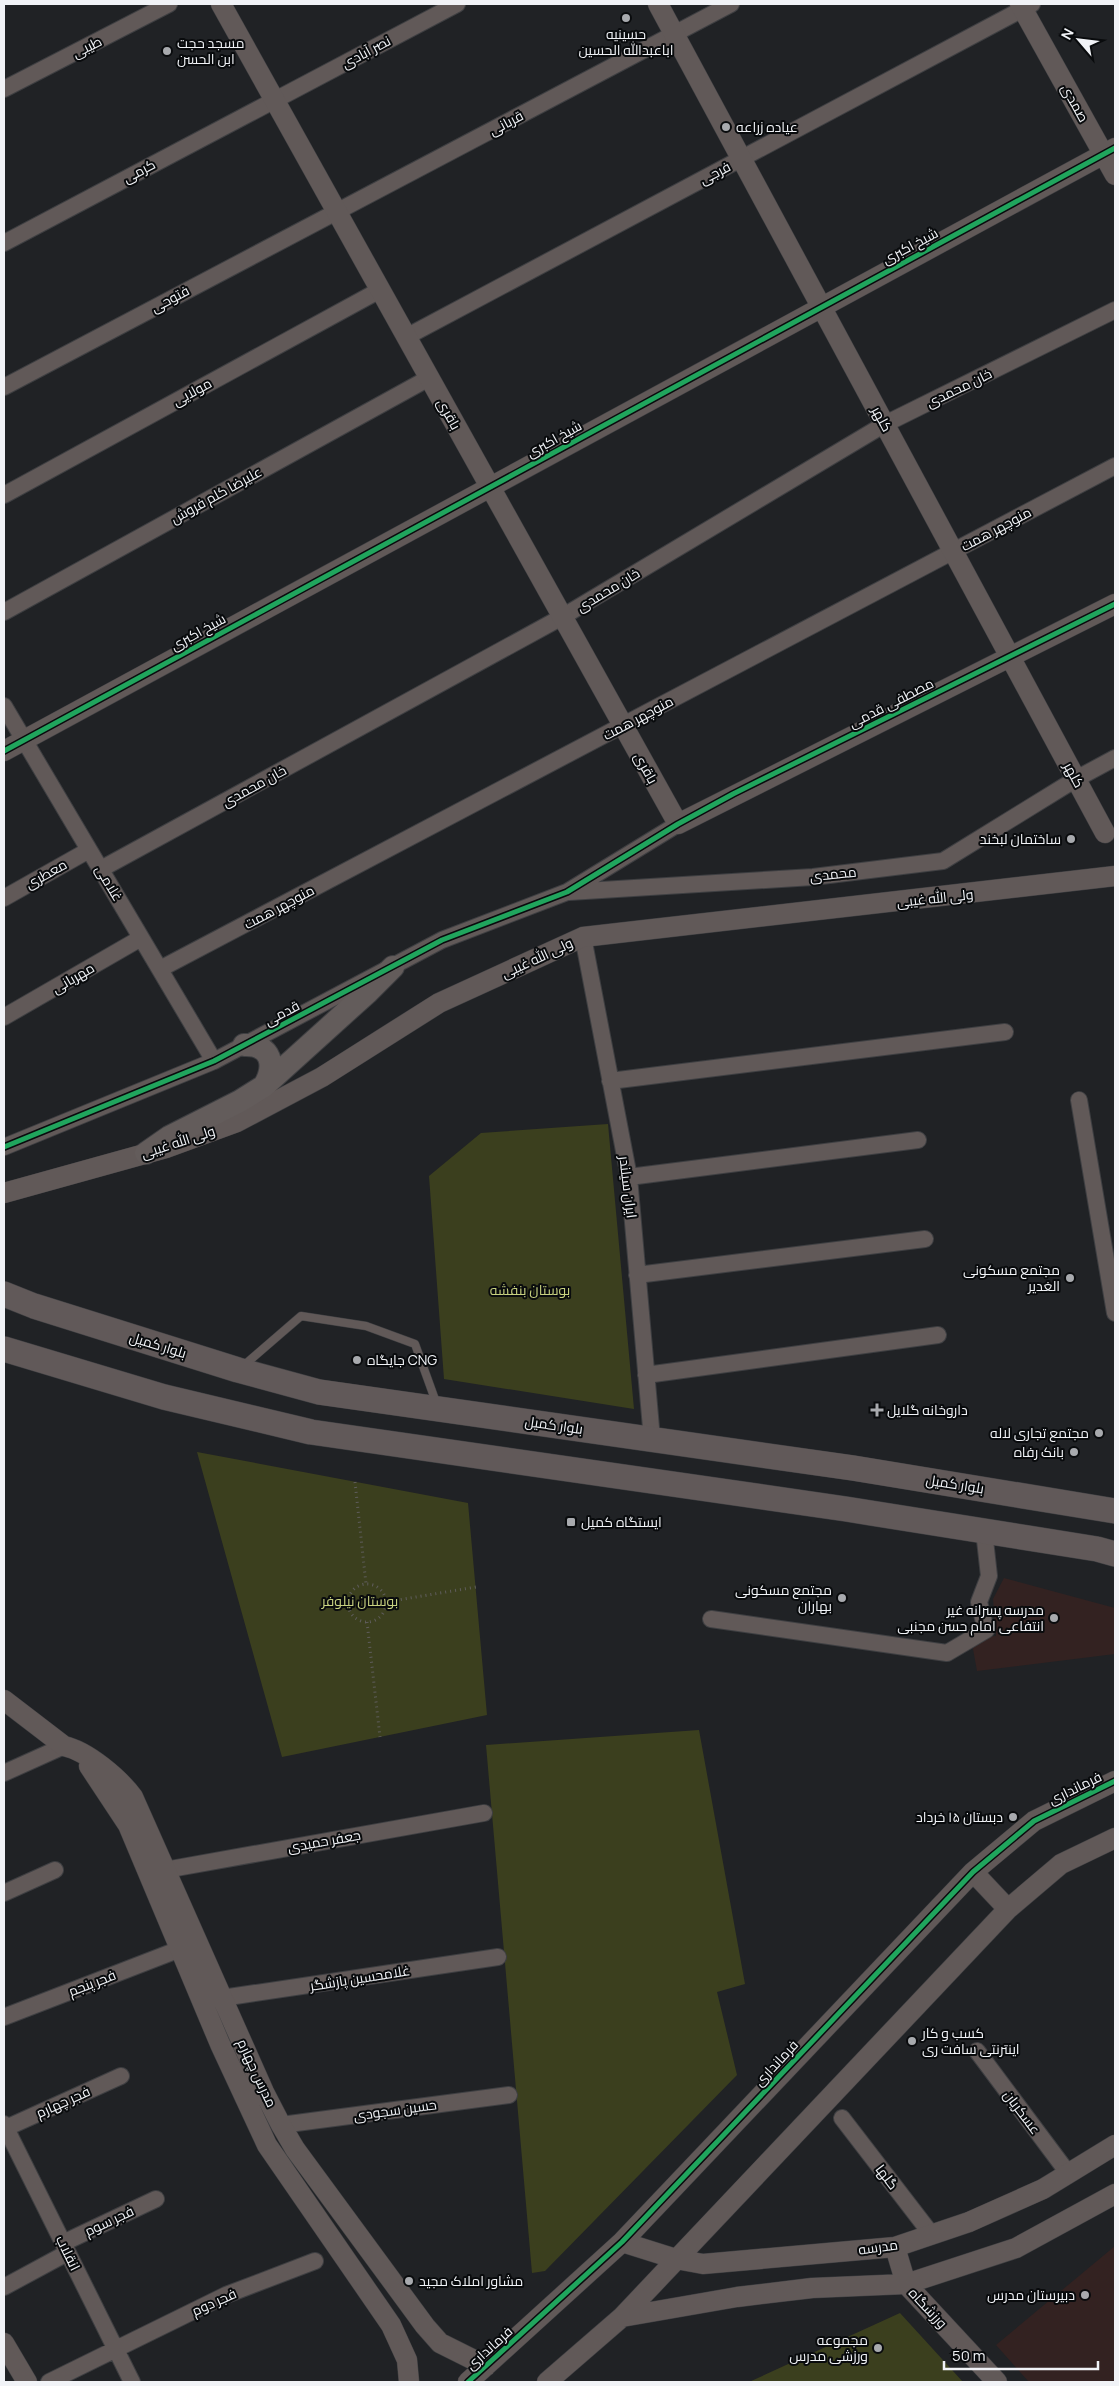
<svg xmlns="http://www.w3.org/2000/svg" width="1119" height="2386" font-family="Manrope,Cairo,sans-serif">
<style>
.education{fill:#332221}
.green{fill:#3b3f1e}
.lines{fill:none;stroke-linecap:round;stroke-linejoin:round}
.service-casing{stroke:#3e3f42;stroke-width:9}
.minor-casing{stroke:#3e3f42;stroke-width:18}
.tertiary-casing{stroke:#3e3f42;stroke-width:21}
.secondary-casing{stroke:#3e3f42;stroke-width:24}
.primary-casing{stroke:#3e3f42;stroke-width:26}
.path{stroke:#5f5d5c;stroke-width:3;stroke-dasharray:1 4;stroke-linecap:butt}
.service{stroke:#615958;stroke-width:8}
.minor{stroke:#615958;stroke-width:16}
.tertiary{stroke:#615958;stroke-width:20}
.secondary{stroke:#635c5b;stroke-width:22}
.primary{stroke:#615959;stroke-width:25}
.cycleway-casing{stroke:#090b0d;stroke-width:8}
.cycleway{stroke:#20a55d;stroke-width:5}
.poi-dot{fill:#a8aaae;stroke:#090b0d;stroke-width:2}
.labels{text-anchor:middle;stroke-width:4;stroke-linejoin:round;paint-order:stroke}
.poi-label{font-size:14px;fill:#f1f3f7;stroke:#090b0d;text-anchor:end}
.street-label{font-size:14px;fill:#f1f3f7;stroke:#090b0d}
.park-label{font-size:14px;fill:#c8d280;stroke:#090b0d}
</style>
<rect width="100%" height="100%" fill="#202225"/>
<path class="education" d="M1004,1578L1115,1608V1654L977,1671L971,1638L996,1636L993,1599Z
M1115,2246V2382H1029L996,2345Z"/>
<path class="green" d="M608,1124L634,1409L444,1379L429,1176L481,1133Z
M197,1452L468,1503L487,1715L282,1757Z
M699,1730L745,1984L717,1992L737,2075L545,2271L532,2273L486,1745Z
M900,2313L963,2382H749Z"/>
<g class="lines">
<g class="service-casing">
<path id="service" d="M242,1367L301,1316L366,1326L415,1344L437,1405"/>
</g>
<g class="minor-casing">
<path id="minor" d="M4,89L169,4
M4,243L457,4
M406,337L1032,4
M4,387L731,4
M4,495L380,290
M4,612L429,378
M4,706L214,1061
M101,869L562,617L885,424L1115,310
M569,892L813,877L943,861L1076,779L1115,758
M4,898L89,850
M583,937L629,1177L652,1439
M160,969L1115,466
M4,1017L141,938
M610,1081L1005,1032
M1079,1100L1115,1313
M4,1147L214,1061L442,940L567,892L678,824
M629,1177L918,1140
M637,1275L925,1239
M646,1375L938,1335
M711,1619L947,1653L986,1630L979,1602L989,1576L984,1531
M4,1773L64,1746
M165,1870L484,1813
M4,1893L55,1870
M222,1998L498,1957
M4,2017L180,1949
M977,2051L1068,2173
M842,2118L932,2235
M4,2124L132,2382
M281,2125L509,2095
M6,2128L121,2076
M63,2243L156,2199
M4,2287L67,2253
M49,2382L226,2295L315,2261"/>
</g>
<g class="tertiary-casing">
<path id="tertiary" d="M221,4L678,824L1115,604
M658,4L1105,833
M1020,4L1115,175
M4,751L1115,148
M4,1193L166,1148L237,1122L322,1077L439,1003L583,937L1115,876
M4,1700L64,1746C87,1751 119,1778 133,1797L264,2092L281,2125L295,2149L425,2326L440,2343L486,2366
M89,1766L128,1825L220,2044L267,2145L391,2325L407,2360L409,2382
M973,1872L1008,1909
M622,2242L676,2259L703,2264L895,2247L969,2222L1043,2189L1115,2145
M895,2247L906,2284L997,2382
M622,2317L737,2297L812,2288L906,2284L1016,2248L1115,2194
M4,2343L27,2382
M468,2382L622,2242L973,1872L1034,1821L1115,1781
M547,2382L622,2317L1008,1909L1061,1864L1115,1838"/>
</g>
<g class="secondary-casing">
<path id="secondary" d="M244,1045C272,1044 276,1066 264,1086
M146,1153L169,1137L240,1101L264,1086L368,992L393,967"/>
</g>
<g class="primary-casing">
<path id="primary" d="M4,1294L34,1306L238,1370L319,1392L853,1468L1115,1511
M4,1349L164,1397L311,1432L846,1509L1097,1549L1115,1554"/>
</g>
<path class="path" d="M355,1482L366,1584
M348 1603a19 19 0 1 1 38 0a19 19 0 1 1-38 0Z
M386,1602L476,1587
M367,1622L380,1737"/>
<use href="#service" class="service"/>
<use href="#minor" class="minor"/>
<use href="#tertiary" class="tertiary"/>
<use href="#secondary" class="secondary"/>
<use href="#primary" class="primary"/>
<g class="cycleway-casing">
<path id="cycleway" d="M4,751L1115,148
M4,1147L214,1061L442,940L567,892L678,824L733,794L1115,604
M468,2382L622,2242L973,1872L1034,1821L1115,1781"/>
</g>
<use href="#cycleway" class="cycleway"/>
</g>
<g class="poi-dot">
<circle cx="626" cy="18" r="5"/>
<circle cx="167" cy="51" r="5"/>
<circle cx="726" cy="127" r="5"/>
<circle cx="1071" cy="839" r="5"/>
<circle cx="1070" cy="1278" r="5"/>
<circle cx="357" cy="1360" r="5"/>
<path d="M874.5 1402.5h5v5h5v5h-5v5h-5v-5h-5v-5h5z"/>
<circle cx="1099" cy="1433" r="5"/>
<circle cx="1074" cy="1452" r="5"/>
<rect x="566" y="1517" width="10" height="10" rx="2.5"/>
<circle cx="842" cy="1598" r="5"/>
<circle cx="1054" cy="1618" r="5"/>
<circle cx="1013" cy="1817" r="5"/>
<circle cx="912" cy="2041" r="5"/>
<circle cx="409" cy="2281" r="5"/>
<circle cx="1085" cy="2295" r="5"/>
<circle cx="878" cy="2348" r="5"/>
</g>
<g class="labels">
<g class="poi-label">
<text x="626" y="39" text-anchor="middle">حسینیه<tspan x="626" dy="16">اباعبدالله الحسین</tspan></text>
<text x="177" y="48" text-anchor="start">مسجد حجت<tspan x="177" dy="16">ابن الحسن</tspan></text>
<text x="736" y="132" text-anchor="start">عیاده زراعه</text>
<text x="1061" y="844">ساختمان لبخند</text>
<text x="1060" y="1275">مجتمع مسکونی<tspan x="1060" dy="16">الغدیر</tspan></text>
<text x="367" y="1365" text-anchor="start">جایگاه CNG</text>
<text x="887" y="1415" text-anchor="start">داروخانه گلایل</text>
<text x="1089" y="1438">مجتمع تجاری لاله</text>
<text x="1064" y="1457">بانک رفاه</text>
<text x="581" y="1527" text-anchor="start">ایستگاه کمیل</text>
<text x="832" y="1595">مجتمع مسکونی<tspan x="832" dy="16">بهاران</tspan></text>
<text x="1044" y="1615">مدرسه پسرانه غیر<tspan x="1044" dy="16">انتفاعی امام حسن مجنبی</tspan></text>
<text x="1003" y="1822">دبستان ۱۵ خرداد</text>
<text x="922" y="2038" text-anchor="start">کسب و کار<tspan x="922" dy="16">اینترنتی سافت ری</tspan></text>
<text x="419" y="2286" text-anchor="start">مشاور املاک مجید</text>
<text x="1075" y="2300">دبیرستان مدرس</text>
<text x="868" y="2345">مجموعه<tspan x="868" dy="16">ورزشی مدرس</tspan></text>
</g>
<g class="street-label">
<text transform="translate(87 47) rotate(-27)" y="5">طیبی</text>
<text transform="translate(366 52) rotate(-28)" y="5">نصر آبادی</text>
<text transform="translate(1075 103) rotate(61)" y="5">صمدی</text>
<text transform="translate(506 123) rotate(-28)" y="5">قربانی</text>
<text transform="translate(139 171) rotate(-28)" y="5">کرمی</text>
<text transform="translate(715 173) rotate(-28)" y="5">فرجی</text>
<text transform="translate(910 246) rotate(-28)" y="5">شیخ اکبری</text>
<text transform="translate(170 299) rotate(-28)" y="5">فتوحی</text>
<text transform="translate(959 388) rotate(-26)" y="5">خان محمدی</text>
<text transform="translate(192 392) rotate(-29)" y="5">مولایی</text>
<text transform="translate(449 414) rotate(61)" y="5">باقری</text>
<text transform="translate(882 419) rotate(62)" y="5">کلهر</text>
<text transform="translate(554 439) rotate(-29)" y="5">شیخ اکبری</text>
<text transform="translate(216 495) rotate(-29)" y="5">علیرضا کلم فروش</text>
<text transform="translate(996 529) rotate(-28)" y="5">منوچهر همت</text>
<text transform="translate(608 590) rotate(-31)" y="5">خان محمدی</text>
<text transform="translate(198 632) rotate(-29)" y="5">شیخ اکبری</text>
<text transform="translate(891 703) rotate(-27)" y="5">مصطفی قدمی</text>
<text transform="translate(638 718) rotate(-28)" y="5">منوچهر همت</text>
<text transform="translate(646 768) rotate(61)" y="5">باقری</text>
<text transform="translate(1074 775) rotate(62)" y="5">کلهر</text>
<text transform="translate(254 786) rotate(-29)" y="5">خان محمدی</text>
<text transform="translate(46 874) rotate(-29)" y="5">معطری</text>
<text transform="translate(833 874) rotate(-6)" y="5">محمدی</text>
<text transform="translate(109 883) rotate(59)" y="5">غلامی</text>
<text transform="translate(935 898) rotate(-6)" y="5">ولی الله غیبی</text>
<text transform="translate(279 907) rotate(-28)" y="5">منوچهر همت</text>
<text transform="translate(537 958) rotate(-25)" y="5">ولی الله غیبی</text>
<text transform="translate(73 978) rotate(-30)" y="5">مهربانی</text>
<text transform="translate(282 1013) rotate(-28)" y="5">قدمی</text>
<text transform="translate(178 1142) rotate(-18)" y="5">ولی الله غیبی</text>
<text transform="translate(628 1187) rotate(83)" y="5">ایران سیلندر</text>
<text transform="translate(158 1345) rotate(17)" y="5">بلوار کمیل</text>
<text transform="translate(554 1425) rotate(8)" y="5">بلوار کمیل</text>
<text transform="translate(955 1484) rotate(9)" y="5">بلوار کمیل</text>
<text transform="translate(1075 1788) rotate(-26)" y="5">فرمانداری</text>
<text transform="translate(324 1841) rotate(-10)" y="5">جعفر حمیدی</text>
<text transform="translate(360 1978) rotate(-9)" y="5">غلامحسین پازشگر</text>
<text transform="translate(92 1983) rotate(-21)" y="5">فجر پنجم</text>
<text transform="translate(776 2063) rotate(-47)" y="5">فرمانداری</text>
<text transform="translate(257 2073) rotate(65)" y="5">مدرس چهارم</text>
<text transform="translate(63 2102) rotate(-24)" y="5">فجر چهارم</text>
<text transform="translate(395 2110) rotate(-8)" y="5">حسین سجودی</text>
<text transform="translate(1022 2112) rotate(53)" y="5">عسکریان</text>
<text transform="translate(887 2177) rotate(53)" y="5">گلها</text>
<text transform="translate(109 2221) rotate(-25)" y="5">فجر سوم</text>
<text transform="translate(878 2247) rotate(-8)" y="5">مدرسه</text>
<text transform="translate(68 2253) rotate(64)" y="5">انقلاب</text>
<text transform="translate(214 2302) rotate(-24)" y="5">فجر دوم</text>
<text transform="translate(928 2308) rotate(47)" y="5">ورزشگاه</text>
<text transform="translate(489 2348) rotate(-42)" y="5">فرمانداری</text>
</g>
<g class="park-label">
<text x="530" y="1295">بوستان بنفشه</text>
<text x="360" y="1606">بوستان نیلوفر</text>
</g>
</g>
<rect width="1119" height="2386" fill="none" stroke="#f1f3f7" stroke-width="10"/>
<g transform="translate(1079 40) rotate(298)" stroke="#090b0d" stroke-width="4" paint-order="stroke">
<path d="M0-4L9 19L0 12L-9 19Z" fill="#f1f3f7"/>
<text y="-8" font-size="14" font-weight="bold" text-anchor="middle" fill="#f1f3f7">N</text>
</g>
<path d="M944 2361v8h154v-8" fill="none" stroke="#f1f3f7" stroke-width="2.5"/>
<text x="952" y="2361" font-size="15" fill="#f1f3f7" stroke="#090b0d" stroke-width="4" paint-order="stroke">50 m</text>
</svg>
